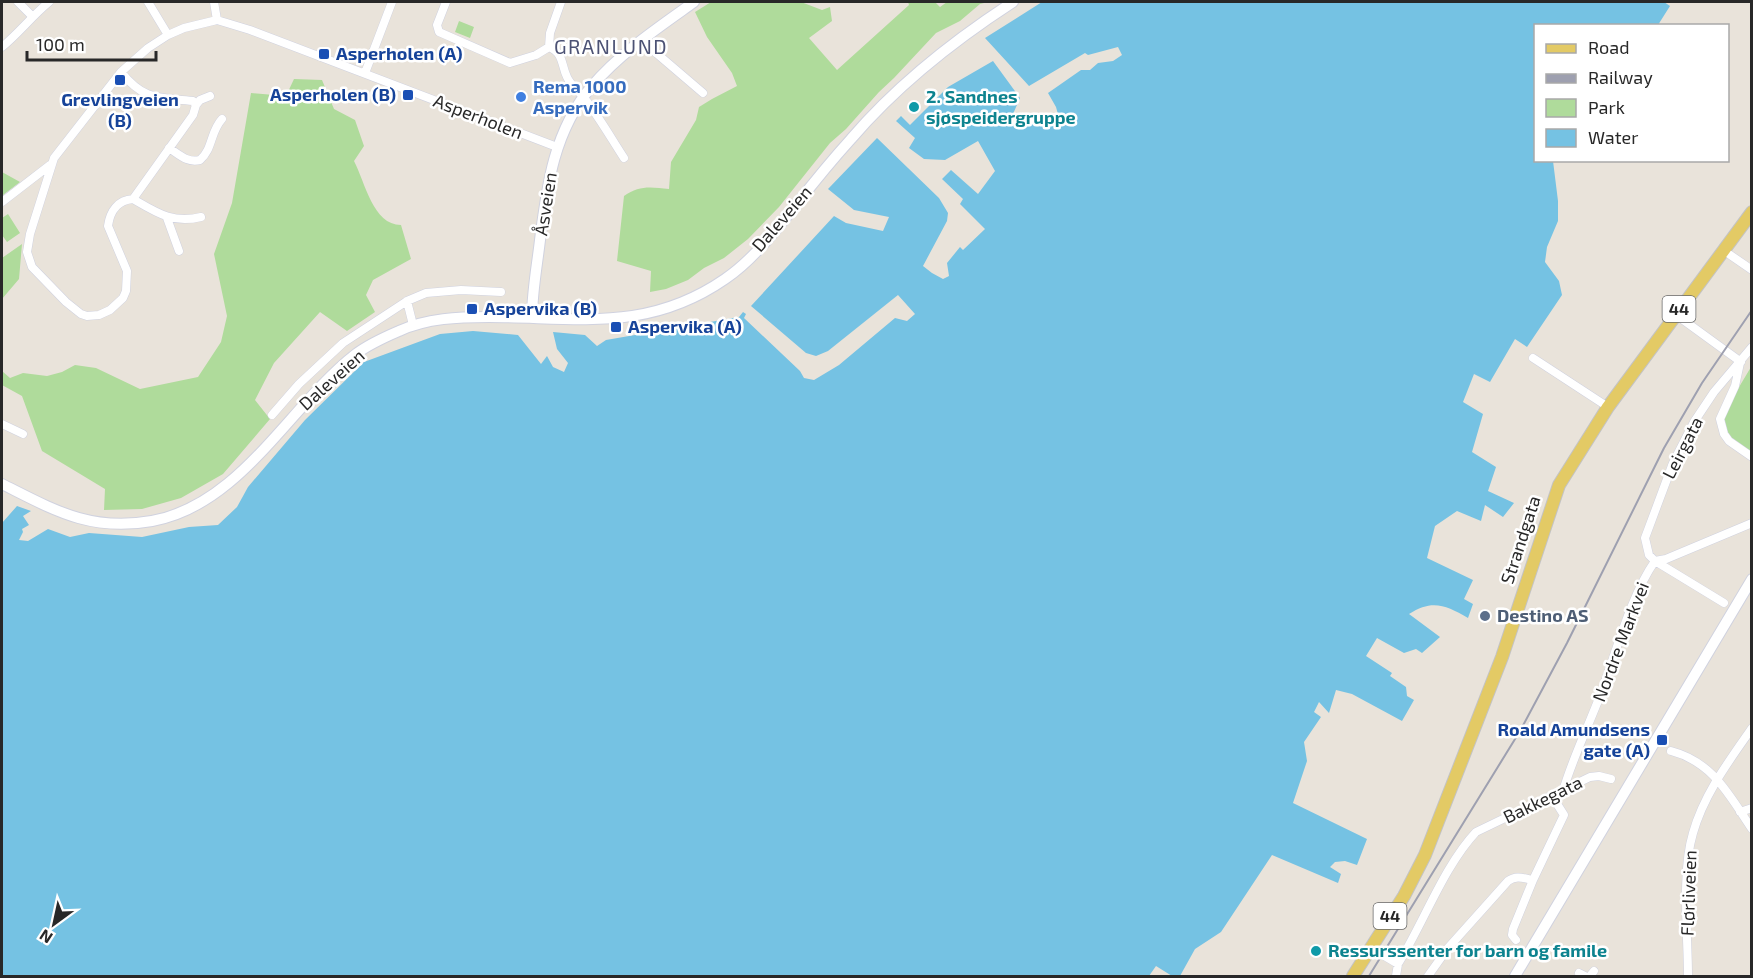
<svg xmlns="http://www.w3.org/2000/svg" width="1753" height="978" font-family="'Exo 2',sans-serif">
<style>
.green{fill:#afdb9b}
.water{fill:#75c2e3}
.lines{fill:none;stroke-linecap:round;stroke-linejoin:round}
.street-casing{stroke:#d0d2df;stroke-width:9}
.secondary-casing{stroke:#d0d2df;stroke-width:12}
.primary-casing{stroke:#c3c3c3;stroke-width:14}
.street{stroke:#fff;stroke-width:8}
.secondary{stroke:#fff;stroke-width:10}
.primary{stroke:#e3ca65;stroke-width:12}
.rail{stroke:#9ea0b0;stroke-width:2}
.transit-dot{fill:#1a4fb4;stroke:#fff;stroke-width:2}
.shop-dot{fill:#3f7fe0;stroke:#fff;stroke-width:2}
.culture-dot{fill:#0f9aa8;stroke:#fff;stroke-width:2}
.service-dot{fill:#5c6f8a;stroke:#fff;stroke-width:2}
.labels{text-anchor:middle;stroke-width:5;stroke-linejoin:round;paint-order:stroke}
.shield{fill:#fff;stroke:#686868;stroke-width:1.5}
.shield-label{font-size:16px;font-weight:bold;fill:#282828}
.transit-label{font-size:18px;font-weight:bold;fill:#164399;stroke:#fff;text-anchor:start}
.shop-label{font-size:18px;font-weight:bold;fill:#366cbe;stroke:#fff;text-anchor:start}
.culture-label{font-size:18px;font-weight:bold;fill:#0d838f;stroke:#fff;text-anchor:start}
.street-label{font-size:18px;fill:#282828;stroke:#fff}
.service-label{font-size:18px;font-weight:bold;fill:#4e5e75;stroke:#fff;text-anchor:start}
.neighbourhood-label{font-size:20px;letter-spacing:1.5px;fill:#4c5274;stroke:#fff}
</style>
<rect width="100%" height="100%" fill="#e9e3da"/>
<path class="green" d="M711,2H801L822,10L830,7L832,21L809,38L837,70L909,5L908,2H935L940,7L947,2H988L980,4L960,21L936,33L894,78L879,92L846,129L830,143L779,207L748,239L724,258L704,268L688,280L666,289L650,292L651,271L617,261L624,196C639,185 651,187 669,189L671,162L696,120L699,107L712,99L737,86L732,73L707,37L695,12Z
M459,21L474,27L470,38L455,32Z
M294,79L322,80L334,109L355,120L364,146L354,161C365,182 373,225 401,225L411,259L373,280L366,295L375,312L347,331L320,312L274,363L255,400L270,419L223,474L181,498L142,509L104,510L105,489L42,451L22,396L2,385V371L10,378L23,373L47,376L62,372L75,365L96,368L140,389L198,377L221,342L227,316L214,254L232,203L251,93L286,96Z
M2,172L20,182L3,195L2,193Z
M8,214L20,233L7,242L2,235V218Z
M22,244L19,279L2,299V258Z
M1751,367V454L1730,438L1725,428L1723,414Z"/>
<path class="water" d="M1042,2H1664L1670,6L1658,25L1536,26V160L1553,161L1558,201V221L1547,247L1545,262L1559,281L1562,295L1527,347L1515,339L1490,382L1474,374L1463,402L1483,414L1472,452L1496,467L1488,491L1514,503L1503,517L1485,505L1481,521L1457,511L1435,526L1427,558L1473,580L1464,599L1473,604L1468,618C1446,605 1432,599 1409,614L1440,637L1422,653L1416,649L1404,653L1377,638L1366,656L1392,673L1390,676L1406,687L1407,696L1414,700L1402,721L1352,694L1336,690L1329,713L1319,702L1314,712L1321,717L1304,742L1307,761L1293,803L1367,839L1357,865L1345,861L1335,862L1330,867L1341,874L1338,883L1272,855L1221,932L1195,949L1180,976H1172L1156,966L1149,976H2V523L17,506L31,511L23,516L29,525L22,529L23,532L19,540L28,541L48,529L70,537L89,533L142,537L189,527L218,525L237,507L248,487L305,420L364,362L440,334L473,331L518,335L541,364L547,356L553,367L564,372L568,363L557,349L553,332L585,335L597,346L606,340L739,317L743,312L746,314L744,318L800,371L804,378L814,380L839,365L895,318L907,321L915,314L898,295L828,351L816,356L806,353L751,306L834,216L846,223L883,231L889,217L854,210L828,189L877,138L939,198L948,213L947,221L923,266L932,273L943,279L949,276L947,263L960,247L963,250L985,229L960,204L963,199L942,179L951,170L978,194L995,171L978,141L945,160L924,159L909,148L915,138L896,121L901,116L910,125L948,87L993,61L1020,98L1010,121V125L1050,123L1051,118H1059L1056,107L1048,93L1081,70H1090L1098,63L1113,61L1122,55L1118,47L1088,55L1085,53L1029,86L985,38Z"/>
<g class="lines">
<g class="street-casing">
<path id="street" d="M18,2L32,16
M148,2L168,35
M214,2L217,20
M446,2L437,25L439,32L510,63L536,55L549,47L550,33L561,2
M645,39L655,52L703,93
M2,47C19,33 32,16 49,2
M549,47C564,53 561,65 567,77C571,86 579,91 585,99C599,117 611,138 624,158
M121,72C145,102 160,97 193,101L196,105L193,115L133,199
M365,73L392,2
M196,105L200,100L210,96
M169,148C180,155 187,163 200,160C213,149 210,132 222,119
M2,202L50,165
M201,217C173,224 157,213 133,199C118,200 110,211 108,226L127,271L126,291L123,298L110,310L99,315L87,316L81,314L66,302L32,267L27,252L30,234L54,158L121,72L148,48L168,35L184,28L217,20L250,30L557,147
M167,218L179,251
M1723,250L1752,270
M407,301L413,325
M1675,314L1741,362
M1533,358L1608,407
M1740,363L1735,386L1720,419L1724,434L1729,441L1752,457
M272,415L299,384L343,343L407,301L426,293L461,290L501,292
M2,424L23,434
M1655,561L1666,559L1752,523
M1724,603L1655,561L1649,555L1645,538L1673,463L1694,422L1714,392L1752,347
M1671,751C1713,762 1729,795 1752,829
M1563,791C1573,757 1589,725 1601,693C1616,653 1631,595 1655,561
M1740,812L1752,808
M1516,940L1512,935L1513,929L1533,880L1564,815L1552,796
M1371,948L1398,964L1396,976
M1398,964C1423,924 1444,866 1476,832L1590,777L1599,776L1611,779
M1579,973L1585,976
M1428,976L1448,948L1508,881C1516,875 1523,878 1533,880
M1590,976L1594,971
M1688,976C1688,934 1681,873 1693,833C1704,794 1729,761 1752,728"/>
</g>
<g class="secondary-casing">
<path id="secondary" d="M532,318C532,292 537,266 540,240C547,185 554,130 592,86C620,53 659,27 694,2
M2,484C54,510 90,532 152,521C241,505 289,406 356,354C369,344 385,337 399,331C427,318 459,317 489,317C577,317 647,333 725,279C753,260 775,231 796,205C814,182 832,160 851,139C898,84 953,41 1013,2
M1515,976L1752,579"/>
</g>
<g class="primary-casing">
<path id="primary" d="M1353,976L1404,896L1425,855L1502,657L1559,485L1608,407L1752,212"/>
</g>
<use href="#street" class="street"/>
<use href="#secondary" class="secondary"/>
<use href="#primary" class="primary"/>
<path class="rail" d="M1369,976L1520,731L1567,643L1664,448L1702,383L1752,310"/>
</g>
<g class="transit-dot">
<rect x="318" y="48" width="12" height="12" rx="3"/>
<rect x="114" y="74" width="12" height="12" rx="3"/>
<rect x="402" y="89" width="12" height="12" rx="3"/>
<rect x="466" y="303" width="12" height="12" rx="3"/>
<rect x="610" y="321" width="12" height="12" rx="3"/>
<rect x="1656" y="734" width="12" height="12" rx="3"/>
</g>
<circle class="shop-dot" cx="521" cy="97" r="6"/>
<g class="culture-dot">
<circle cx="914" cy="107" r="6"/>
<circle cx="1316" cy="951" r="6"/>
</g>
<circle class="service-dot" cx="1485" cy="616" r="6"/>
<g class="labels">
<g class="shield">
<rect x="1662.5" y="296" width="33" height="26" rx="4.5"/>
<rect x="1373.5" y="903" width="33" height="26" rx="4.5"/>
</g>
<g class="shield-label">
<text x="1679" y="315">44</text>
<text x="1390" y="922">44</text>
</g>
<g class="transit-label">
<text x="336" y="60">Asperholen (A)</text>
<text x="396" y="101" text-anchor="end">Asperholen (B)</text>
<text x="120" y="106" text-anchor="middle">Grevlingveien<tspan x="120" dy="21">(B)</tspan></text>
<text x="484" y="315">Aspervika (B)</text>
<text x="628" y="333">Aspervika (A)</text>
<text x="1650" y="736" text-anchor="end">Roald Amundsens<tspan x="1650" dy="21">gate (A)</tspan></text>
</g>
<g class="shop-label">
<text x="533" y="93">Rema 1000<tspan x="533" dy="21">Aspervik</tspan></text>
</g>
<g class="culture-label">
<text x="926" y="103">2. Sandnes<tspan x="926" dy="21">sjøspeidergruppe</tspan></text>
<text x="1328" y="957">Ressurssenter for barn og famile</text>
</g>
<g class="street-label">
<text transform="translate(478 117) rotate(21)" y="6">Asperholen</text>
<text transform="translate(546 204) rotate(-81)" y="6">Åsveien</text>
<text transform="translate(782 219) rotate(-49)" y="6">Daleveien</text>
<text transform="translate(332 380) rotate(-42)" y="6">Daleveien</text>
<text transform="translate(1683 448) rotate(-63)" y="6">Leirgata</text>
<text transform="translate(1521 540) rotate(-72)" y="6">Strandgata</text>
<text transform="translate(1621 642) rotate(-69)" y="6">Nordre Markvei</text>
<text transform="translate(1543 800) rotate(-26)" y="6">Bakkegata</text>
<text transform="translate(1689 893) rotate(-88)" y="6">Flørliveien</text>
</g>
<g class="service-label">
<text x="1497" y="622">Destino AS</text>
</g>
<g class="neighbourhood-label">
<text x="611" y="54">GRANLUND</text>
</g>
</g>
<rect width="1753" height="978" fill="none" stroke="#282828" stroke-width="6"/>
<rect x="1534" y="24" width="195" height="138" fill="#ffffff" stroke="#a9a9a9" stroke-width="1.5"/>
<rect x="1546" y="44" width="30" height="9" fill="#e3ca65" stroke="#a9a9a9" stroke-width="1.5"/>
<text x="1588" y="54" font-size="18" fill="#282828">Road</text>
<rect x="1546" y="74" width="30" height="9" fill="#9ea0b0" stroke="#a9a9a9" stroke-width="1.5"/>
<text x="1588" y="84" font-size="18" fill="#282828">Railway</text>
<rect x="1546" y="99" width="30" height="18" fill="#afdb9b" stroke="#a9a9a9" stroke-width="1.5"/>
<text x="1588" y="114" font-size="18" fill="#282828">Park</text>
<rect x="1546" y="129" width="30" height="18" fill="#75c2e3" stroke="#a9a9a9" stroke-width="1.5"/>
<text x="1588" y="144" font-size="18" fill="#282828">Water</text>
<g transform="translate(54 924) rotate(213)" stroke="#ffffff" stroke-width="4.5" paint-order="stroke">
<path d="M0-4.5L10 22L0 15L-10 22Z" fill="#282828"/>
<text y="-9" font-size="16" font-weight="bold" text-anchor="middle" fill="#282828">N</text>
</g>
<path d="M27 51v9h129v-9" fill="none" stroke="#282828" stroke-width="3"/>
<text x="36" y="51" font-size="18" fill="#282828" stroke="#ffffff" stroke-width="4.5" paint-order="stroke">100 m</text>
</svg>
